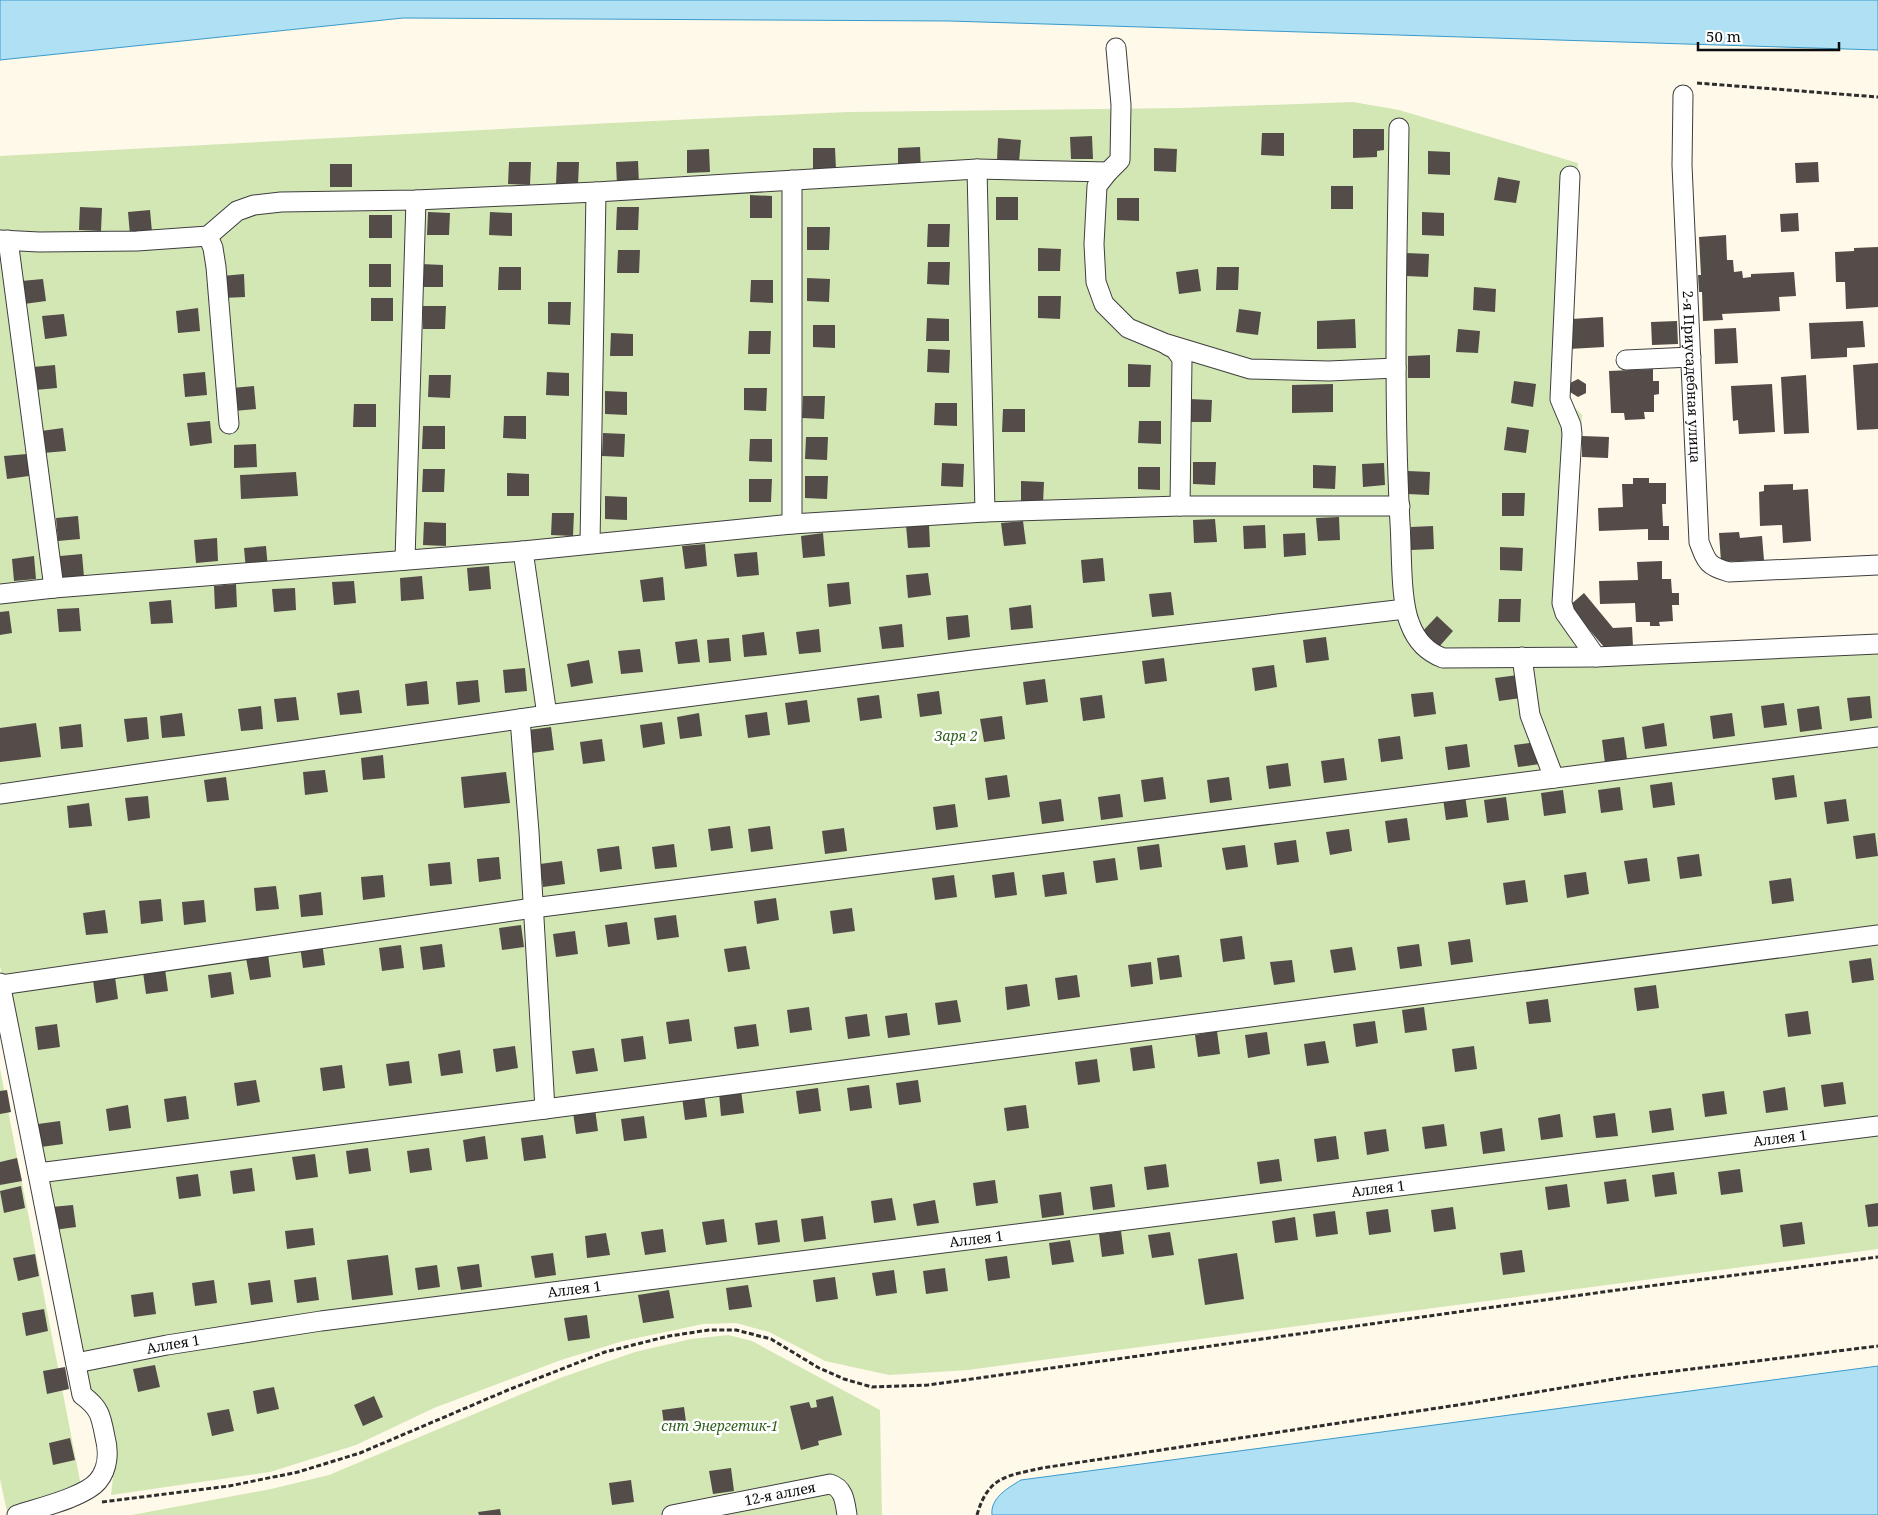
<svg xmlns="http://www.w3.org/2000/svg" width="1878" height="1515" font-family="'Noto Serif',serif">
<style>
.green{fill:#d3e7b5}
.water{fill:#b0e0f4;stroke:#399aca}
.building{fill:#534c48}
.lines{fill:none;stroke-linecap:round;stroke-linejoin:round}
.minor-casing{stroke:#3e3e3e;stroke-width:21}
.path{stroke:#2d2d2d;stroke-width:3;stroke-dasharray:5 2.5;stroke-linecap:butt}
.minor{stroke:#fff;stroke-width:19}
.labels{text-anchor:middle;stroke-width:5;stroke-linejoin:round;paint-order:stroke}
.street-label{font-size:14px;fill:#0b0b0b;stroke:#fff}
.park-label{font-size:14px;font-style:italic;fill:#30611e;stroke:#fff}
</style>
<rect width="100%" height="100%" fill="#fff9ea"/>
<path class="green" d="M1353,102L1399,110L1578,163L1565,398L1582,415L1567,607L1601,649L1878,635V1249L968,1370L889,1375L825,1361L769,1332L736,1323L703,1324L623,1341L561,1360L434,1408L356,1445L270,1472L111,1495L115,1458L88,1393L0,966V156L611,123L847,112L1181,108Z
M0,1069L81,1486L7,1512L0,1479Z
M728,1335L752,1341L880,1410L882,1515H132L271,1489L329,1475L560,1378L635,1352L691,1339Z"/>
<path class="water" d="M0,0H1878V50L949,21L403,18L0,60Z
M1878,1366V1515H992C990,1498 1008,1488 1021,1480Z"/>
<path class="building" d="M1353,129H1384V150L1377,151V157L1353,158Z
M1262,133H1284V156L1261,155Z
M1092,136L1093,159H1071L1070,137Z
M998,138L1021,140L1019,162L997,161Z
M920,147L921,170L898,171V148Z
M813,148H835L836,170L813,171Z
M1154,148L1177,149L1176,172L1154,171Z
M709,149L710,172L687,173V150Z
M1428,151L1450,152V175L1428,174Z
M638,161L639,184L617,185L616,162Z
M509,162H531L530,185L508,184Z
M557,162H579L578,185L556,184Z
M1818,162L1819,182L1796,183L1795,163Z
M330,164H352V187H330Z
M1498,177L1520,181L1516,203L1494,200Z
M1331,186H1353V209H1331Z
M750,195L772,196V218H750Z
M996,197H1018V220H996Z
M1117,198H1139V221L1117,220Z
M80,207L102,208L101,231L79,230Z
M617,207H639L638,230H616Z
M150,210L152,232L130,235L128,212Z
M428,212L450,213L449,235H427Z
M490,212L512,213V236L489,235Z
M1422,212L1444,213V236L1422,235Z
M1798,213L1799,231L1781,232L1780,214Z
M369,215H392V238H369Z
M928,224H950L949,247H927Z
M807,227H830L829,250H807Z
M1726,235L1727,260H1733L1734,272L1742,271L1743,278L1751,277V274L1794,272L1796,296L1779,297L1780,311L1722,314L1723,320L1703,321L1702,292H1699L1698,275H1701L1699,237Z
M1878,247V307L1846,309L1845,282H1836L1835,252L1854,251V248Z
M1038,248L1061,249L1060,271H1038Z
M618,250H640L639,273H617Z
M1406,253L1429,254L1428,277L1406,276Z
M928,262H950L949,285L927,284Z
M369,264H391V287H369Z
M421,264L443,265V287H421Z
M499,267H521V290H498Z
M1217,267H1239L1238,290H1216Z
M1198,269L1201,291L1179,294L1176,272Z
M244,274L245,297L223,298L222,276Z
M807,278L830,279L829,302L807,301Z
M43,279L46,301L24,304L21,281Z
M751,280H773V303L750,302Z
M1474,287L1496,289L1495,312L1473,310Z
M1038,296H1061L1060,319L1038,318Z
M371,298H393V321H371Z
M548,302H571L570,325L548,324Z
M423,306H446L445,329H423Z
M198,308L200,331L178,333L176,311Z
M1239,309L1261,312L1258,335L1236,332Z
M64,314L67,336L45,339L42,316Z
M1603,317L1604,347L1569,349L1571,319Z
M927,318L949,319V341H926Z
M1355,319L1356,348L1317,349V321Z
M1677,321L1678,344L1652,345L1651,322Z
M1863,321L1865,347L1847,348V357L1811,359L1809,323Z
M813,325H835V348L813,347Z
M1736,328L1738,363L1715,364L1714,329Z
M1458,329L1480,331L1478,353L1456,352Z
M749,331H771L770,354H748Z
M611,333L633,334V356H610Z
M928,349L950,350L949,373L927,372Z
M1430,355V378H1408V356Z
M1878,363V429L1857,430L1853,365Z
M1128,364L1151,365L1150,387H1128Z
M55,365L57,388L35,390L33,367Z
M1653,369V381H1659V394L1654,395V412H1644L1645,419L1625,420L1624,413H1611L1609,371Z
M205,372L207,395L185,397L183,374Z
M547,372L569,373V396L546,395Z
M429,375H451L450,398L428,397Z
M1806,375L1809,433L1784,434L1781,377Z
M1578,379L1586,384V393L1578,397L1570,392V383Z
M1514,381L1536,384L1533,407L1511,403Z
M1333,384V412L1292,413V385Z
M1772,384L1775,432L1739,434L1738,420L1733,421L1731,386Z
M254,386L256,409L234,411L232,388Z
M744,388H767L766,411L744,410Z
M605,391L627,392V415L605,414Z
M803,396H825L824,419L802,418Z
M1189,399L1212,400L1211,422H1189Z
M935,403H957V426L934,425Z
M354,404H376V427H353Z
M1003,409H1025V432H1002Z
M504,416H526V439L503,438Z
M210,421L212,443L190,446L187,423Z
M1139,421H1161V444L1138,443Z
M423,426H445V449H422Z
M1507,427L1529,430L1526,453L1504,450Z
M63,428L66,451L43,453L41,431Z
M603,433L625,434L624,457L602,456Z
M1582,436L1609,437L1608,458L1582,457Z
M806,437H828L827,460L805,459Z
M750,439H772V462L749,461Z
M256,444L257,467L234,468V445Z
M27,454L29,476L7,479L4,456Z
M1193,462H1216L1215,485L1193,484Z
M942,463L964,464L963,487L941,486Z
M1384,463L1385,485L1363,487L1362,464Z
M1313,465L1336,466L1335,489L1313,488Z
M1138,467H1160V490L1138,489Z
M423,469H445L444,492H422Z
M1408,471L1430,472L1429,495L1407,494Z
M296,472L298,496L241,499L240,475Z
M507,473L529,474V496H507Z
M805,476H828L827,499L805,498Z
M1633,478H1649V483H1666V504H1662L1663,526H1669V540H1648V529L1599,531L1598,508L1623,507L1622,484H1633Z
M749,479H772L771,502H749Z
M1021,481L1044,482L1043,504H1021Z
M1793,484V490L1808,489L1811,541L1783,543L1782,525L1760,526L1759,492L1764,491V485Z
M1502,493H1525L1524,516H1502Z
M605,496L627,497V520L605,519Z
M552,513H574L573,536L551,535Z
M78,516L80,539L58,541L56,518Z
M1339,517L1340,540L1318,541L1316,518Z
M1215,519L1217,542L1194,543L1193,520Z
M1023,521L1026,544L1004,546L1001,523Z
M424,522L446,523V546L423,545Z
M929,524L930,547L908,548L906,525Z
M1265,525L1266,548L1244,549L1243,526Z
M1433,526L1434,549L1411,550V527Z
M1739,532L1740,538L1762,536L1764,560L1721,562L1719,533Z
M823,533L825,556L803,558L801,536Z
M1305,533L1306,555L1284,557L1283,534Z
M217,538L218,561L196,563L194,540Z
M705,544L707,566L685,569L682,546Z
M266,546L268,569L246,570L244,548Z
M1500,547L1523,548L1522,571L1500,570Z
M757,552L759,575L737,577L734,554Z
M82,554L84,577L62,579L60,556Z
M34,556L36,579L14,581L12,559Z
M1103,558L1105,581L1083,583L1081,560Z
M1662,561V579H1671L1672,593H1679V605H1672L1673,621L1659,622L1660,626H1650V622H1636L1635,603L1600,604L1599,581L1638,580L1637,562Z
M489,566L491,589L469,591L467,568Z
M928,573L931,595L908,598L906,575Z
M422,576L424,599L401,601L400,578Z
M663,577L665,600L643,602L640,580Z
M354,581L356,603L334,605L332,582Z
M849,582L851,604L829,607L827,584Z
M236,584L237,607L215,609L214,586Z
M295,588L296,610L274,612L272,589Z
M1171,592L1174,615L1152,617L1149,594Z
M1584,593L1613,628L1632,627L1633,646L1604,647L1569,606Z
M1499,599H1521L1520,622H1498Z
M171,600L173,623L151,624L149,602Z
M1031,605L1033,628L1011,630L1009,608Z
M79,608L81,631L59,632L57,609Z
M9,611L12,633L0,635V612Z
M968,615L970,637L948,640L946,617Z
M1437,616L1453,631L1438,648L1421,633Z
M902,624L904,647L882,649L879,627Z
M819,629L821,652L799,654L796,632Z
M764,632L767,655L744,657L742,635Z
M1326,637L1329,660L1306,663L1303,640Z
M729,638L731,661L709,663L707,640Z
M697,639L700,662L678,664L675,642Z
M640,649L643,672L621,674L618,651Z
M1164,658L1167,681L1145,684L1142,661Z
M589,660L593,683L571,687L567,664Z
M1274,665L1277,687L1255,691L1252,668Z
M525,668L527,691L505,693L503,670Z
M1518,675L1521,698L1499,701L1495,678Z
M1045,679L1048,702L1026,705L1023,682Z
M478,680L480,702L458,705L456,682Z
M427,681L429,704L407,706L405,684Z
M359,690L362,713L340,715L337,693Z
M939,691L942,714L920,717L917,694Z
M1433,692L1436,714L1414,717L1411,694Z
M879,695L882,718L860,721L857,698Z
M1102,695L1105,718L1083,721L1080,698Z
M1870,696L1872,718L1850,721L1847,698Z
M296,697L299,720L277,722L274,699Z
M807,700L810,722L788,725L785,703Z
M1784,703L1787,725L1764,728L1761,706Z
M261,706L263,729L241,731L238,709Z
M1819,706L1822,729L1800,732L1797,709Z
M767,712L770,735L748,738L745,715Z
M182,713L185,736L162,738L160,716Z
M699,713L702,736L680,739L677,717Z
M1732,713L1735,736L1713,739L1710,716Z
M1002,716L1005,739L984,742L980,719Z
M147,717L149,739L127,742L124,719Z
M662,722L665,744L643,748L640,725Z
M36,723L41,757L0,762V728Z
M1664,723L1667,746L1645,749L1642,727Z
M81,724L83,747L61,749L59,727Z
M551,727L554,750L532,753L528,730Z
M1400,736L1403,759L1381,762L1378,739Z
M1624,737L1627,759L1605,763L1602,740Z
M602,739L605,761L583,764L580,742Z
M1537,742L1540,764L1518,767L1514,745Z
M1467,744L1470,767L1448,770L1445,747Z
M383,755L385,778L363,780L361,758Z
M1344,758L1347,780L1324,783L1321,761Z
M1288,763L1291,786L1269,789L1266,766Z
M325,770L328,792L305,795L303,772Z
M506,772L510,803L464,808L461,777Z
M1007,775L1010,797L988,800L985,778Z
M1794,775L1797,797L1775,800L1772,778Z
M226,777L229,800L207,802L204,780Z
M1163,777L1166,799L1144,802L1141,780Z
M1229,777L1232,800L1210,803L1207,780Z
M1672,782L1675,805L1653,808L1650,785Z
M1620,787L1623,810L1601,813L1598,790Z
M1563,790L1566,813L1544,816L1541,793Z
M1120,794L1123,817L1101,820L1098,797Z
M1465,795L1468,817L1446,820L1443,798Z
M148,796L150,818L128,821L125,798Z
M1506,797L1509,820L1487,823L1484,800Z
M1061,799L1064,821L1042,824L1039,802Z
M1846,799L1849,821L1827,824L1824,802Z
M89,803L92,826L69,828L67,806Z
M955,804L958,827L936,830L933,807Z
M1407,818L1410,840L1388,843L1385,821Z
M730,826L733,848L711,851L708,829Z
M770,826L773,849L751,852L748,829Z
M844,828L847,851L825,854L822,831Z
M1349,829L1352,851L1330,855L1326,832Z
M1875,833L1878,856L1856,859L1853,836Z
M1296,840L1299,862L1277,865L1274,843Z
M674,844L677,867L655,869L652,847Z
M1159,844L1162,867L1140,870L1137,847Z
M1245,845L1248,867L1226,870L1222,848Z
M619,846L622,869L600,872L597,849Z
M1699,854L1702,876L1680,879L1677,857Z
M499,857L501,879L479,882L477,859Z
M1115,858L1118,880L1096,883L1093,861Z
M1647,858L1650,881L1628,884L1624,861Z
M562,861L565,884L543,887L540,864Z
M450,862L452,884L430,886L428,864Z
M1014,872L1017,895L995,898L992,875Z
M1064,872L1067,894L1045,897L1042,875Z
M1586,872L1589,894L1567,898L1564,875Z
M383,875L385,897L363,900L361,877Z
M954,875L957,897L935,900L932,878Z
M1791,878L1794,901L1772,904L1769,881Z
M1525,880L1528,902L1506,905L1503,883Z
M276,886L279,909L256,911L254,888Z
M321,892L323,915L301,917L299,895Z
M776,898L779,920L757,924L754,901Z
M161,899L163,921L141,924L139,901Z
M204,900L206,922L184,925L182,902Z
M852,908L855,931L833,934L830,911Z
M105,910L108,933L86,935L83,913Z
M676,915L679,937L657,940L654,918Z
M627,922L630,944L608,947L605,925Z
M521,925L524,947L502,950L499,928Z
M575,931L578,954L556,957L553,934Z
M1242,936L1245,959L1223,962L1220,939Z
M1470,939L1473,962L1451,965L1448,942Z
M322,942L325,965L303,968L300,946Z
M442,944L445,967L423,970L420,947Z
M1419,944L1422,966L1400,969L1397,947Z
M401,945L404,968L382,971L379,948Z
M746,946L750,969L728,972L724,949Z
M1352,947L1356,970L1334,973L1330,950Z
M268,954L271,977L250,980L246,958Z
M1179,955L1182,977L1160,980L1157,958Z
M1871,958L1874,980L1852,983L1849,961Z
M1292,960L1295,982L1274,985L1270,962Z
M1151,962L1153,984L1131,987L1128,965Z
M165,969L168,991L146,994L143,972Z
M231,972L234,994L211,998L208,975Z
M1077,975L1080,997L1058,1000L1055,978Z
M115,977L118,999L96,1003L93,980Z
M1027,984L1030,1006L1007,1010L1005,987Z
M1656,985L1659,1008L1637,1011L1634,988Z
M1548,999L1551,1022L1529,1024L1526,1002Z
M957,1000L961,1022L938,1025L935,1003Z
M809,1007L812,1030L790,1033L787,1010Z
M1424,1007L1427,1030L1405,1033L1402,1010Z
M1808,1011L1811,1034L1788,1037L1785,1014Z
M907,1013L910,1035L888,1038L885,1016Z
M867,1014L870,1036L848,1039L845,1017Z
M689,1019L692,1041L669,1044L666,1022Z
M1375,1021L1378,1043L1356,1047L1353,1024Z
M57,1024L60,1047L38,1050L35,1027Z
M756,1024L759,1046L737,1049L734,1027Z
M1217,1031L1220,1054L1198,1057L1195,1035Z
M1267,1032L1270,1054L1248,1058L1245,1035Z
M643,1036L646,1059L624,1062L621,1039Z
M1325,1041L1329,1063L1307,1066L1304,1044Z
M1152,1045L1155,1068L1133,1071L1130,1048Z
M515,1046L518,1068L496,1072L493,1049Z
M1474,1046L1477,1069L1455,1072L1452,1049Z
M594,1048L598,1071L576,1074L572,1051Z
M460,1050L463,1073L441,1076L438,1054Z
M1097,1059L1100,1082L1078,1085L1075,1062Z
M409,1061L412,1083L389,1086L386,1064Z
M342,1065L345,1088L323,1091L320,1068Z
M256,1080L260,1102L237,1106L234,1083Z
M918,1080L921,1102L899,1105L896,1083Z
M1843,1082L1846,1104L1824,1107L1821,1085Z
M869,1085L872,1108L850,1111L847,1088Z
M1785,1087L1788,1110L1766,1113L1763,1091Z
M818,1088L821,1111L799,1114L796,1091Z
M7,1090L11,1112L0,1114V1091Z
M741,1090L744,1113L721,1116L719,1093Z
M1724,1091L1727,1114L1705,1117L1702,1094Z
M704,1094L707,1117L685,1120L682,1097Z
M186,1096L189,1119L167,1122L164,1099Z
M128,1105L131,1128L109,1131L106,1109Z
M1026,1105L1029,1128L1007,1131L1004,1108Z
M1671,1108L1674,1130L1652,1133L1649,1111Z
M595,1109L598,1131L576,1134L573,1112Z
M1615,1113L1618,1136L1596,1138L1593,1116Z
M1560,1114L1563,1137L1541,1140L1538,1118Z
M644,1116L647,1138L624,1141L621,1119Z
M60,1121L63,1144L41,1147L38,1124Z
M1444,1124L1447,1146L1425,1149L1422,1127Z
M1502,1128L1505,1151L1483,1154L1480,1132Z
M1386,1129L1389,1151L1367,1155L1364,1132Z
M543,1135L546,1158L524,1161L521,1138Z
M485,1136L488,1159L466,1162L463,1140Z
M1336,1136L1339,1159L1317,1162L1314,1139Z
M368,1148L371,1171L349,1174L346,1151Z
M429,1148L432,1170L410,1173L407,1151Z
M315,1154L318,1177L296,1180L292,1157Z
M17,1158L22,1181L0,1185V1162Z
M1279,1159L1282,1181L1260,1184L1257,1162Z
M1166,1164L1169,1187L1147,1190L1144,1167Z
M252,1168L255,1191L233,1194L230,1171Z
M1740,1169L1743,1192L1721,1195L1718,1172Z
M1674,1172L1677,1194L1655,1197L1652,1175Z
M198,1174L201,1196L179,1199L176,1177Z
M1626,1179L1629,1201L1607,1204L1604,1182Z
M995,1180L998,1203L976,1206L973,1183Z
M1112,1184L1115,1207L1093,1210L1090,1187Z
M1567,1184L1570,1207L1548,1210L1545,1187Z
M21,1186L25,1208L4,1213L0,1191Z
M1061,1192L1064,1215L1042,1218L1039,1195Z
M892,1198L896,1220L874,1223L871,1201Z
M935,1200L939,1223L917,1226L913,1204Z
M1878,1203V1226L1868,1227L1865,1205Z
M73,1205L76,1227L54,1230L51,1207Z
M1453,1207L1456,1229L1434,1232L1431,1210Z
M1388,1209L1391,1232L1369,1235L1366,1212Z
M1335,1211L1338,1234L1316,1237L1313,1214Z
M823,1216L826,1239L804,1242L801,1219Z
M1295,1217L1298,1240L1275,1243L1272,1221Z
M724,1219L727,1242L706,1245L702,1222Z
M777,1220L780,1242L758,1245L755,1223Z
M1802,1222L1805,1244L1783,1247L1780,1225Z
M313,1228L315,1245L287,1249L285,1231Z
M663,1229L666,1252L645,1255L641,1232Z
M1121,1231L1124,1254L1102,1257L1099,1234Z
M1170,1232L1174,1255L1152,1258L1148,1235Z
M606,1233L610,1255L587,1258L585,1236Z
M1070,1240L1074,1262L1052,1265L1049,1243Z
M1522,1250L1525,1272L1503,1275L1500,1253Z
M553,1253L556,1275L535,1278L531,1256Z
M1237,1253L1244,1299L1205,1305L1198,1259Z
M35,1254L39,1276L18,1281L13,1258Z
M388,1255L393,1295L352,1300L347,1260Z
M1007,1256L1010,1278L988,1281L985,1259Z
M479,1264L482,1287L461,1290L457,1267Z
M437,1265L440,1287L418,1290L415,1268Z
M945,1268L948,1291L926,1294L923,1271Z
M894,1270L897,1293L876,1296L872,1273Z
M316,1277L319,1300L297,1303L294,1280Z
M835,1277L838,1299L816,1302L813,1280Z
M214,1280L217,1303L195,1306L192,1283Z
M270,1280L273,1302L251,1305L248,1283Z
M748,1285L752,1307L729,1310L726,1288Z
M669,1290L674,1318L643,1323L638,1295Z
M153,1292L156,1314L134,1317L131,1295Z
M44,1309L48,1331L26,1336L22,1313Z
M587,1315L590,1338L568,1341L564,1318Z
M155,1365L160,1387L138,1392L133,1369Z
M65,1367L69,1389L47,1394L43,1371Z
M274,1387L279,1409L257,1414L253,1391Z
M374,1396L383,1417L363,1426L354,1405Z
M833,1396L842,1435L818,1441L819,1445L801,1450L790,1406L809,1402L811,1408L817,1407L816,1400Z
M684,1407L687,1429L665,1432L662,1410Z
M229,1409L234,1431L212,1436L207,1413Z
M70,1438L75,1460L53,1465L49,1443Z
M731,1468L734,1491L713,1494L709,1471Z
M631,1480L634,1502L612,1505L609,1483Z
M500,1509L501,1515H479L478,1512Z"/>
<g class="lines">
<g class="minor-casing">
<g id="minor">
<path d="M1116,48L1121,105L1120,160L1108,172L1097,186L1094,244L1096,282L1104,304L1128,328L1164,343L1250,369L1329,371L1396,368"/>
<path id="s1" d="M1683,95L1682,165L1699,542C1707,563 1708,566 1729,572L1878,565"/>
<path d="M1399,128C1397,259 1393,391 1400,523C1402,550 1400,600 1410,624C1416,640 1427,652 1443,658L1596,657L1878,644"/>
<path d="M977,169L985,512"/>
<path d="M1570,176L1560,399L1571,425L1572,434L1562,603L1565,613L1596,657"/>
<path d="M208,236L213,248L216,267L229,424"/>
<path d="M0,240L39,242L137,241L208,236L237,211L254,205L281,202L416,200L596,192L977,169L1108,172"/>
<path d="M8,240L54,588"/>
<path d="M1167,345L1175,349L1182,359L1180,506"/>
<path d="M1626,360L1691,357"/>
<path d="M792,524V180"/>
<path d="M590,543L596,192"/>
<path d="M523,551L547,715"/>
<path d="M405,560L416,200"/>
<path d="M0,594L54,588L523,551L792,524L985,512L1180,506H1400"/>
<path d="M1522,657L1530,715L1554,778"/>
<path d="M520,719L529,832L545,1109"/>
<path d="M0,794L547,715L973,660L1405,609"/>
<path d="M0,983L82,1395C100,1408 101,1416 105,1437C109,1452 108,1469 98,1481C85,1497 38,1508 17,1515"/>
<path d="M0,985L533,908L1878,737"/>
<path d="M38,1173L545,1109L1878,935"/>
<path id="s2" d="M76,1363L167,1345L321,1321L1878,1126"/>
<path id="s3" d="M672,1515L830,1484C844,1488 845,1502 847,1515"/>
</g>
</g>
<path class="path" d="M1697,83L1878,97
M102,1502L229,1486L298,1472L360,1453L508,1390L605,1352L669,1336L709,1330H736L771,1339L819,1368L844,1379L872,1387L928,1385L1610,1291L1878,1257
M977,1515C988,1476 1007,1476 1042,1468L1471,1403L1627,1377L1878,1346"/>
<use href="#minor" class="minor"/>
</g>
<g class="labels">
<g class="street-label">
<text dy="5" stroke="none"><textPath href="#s1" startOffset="282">2-я Приусадебная улица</textPath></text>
<text dy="5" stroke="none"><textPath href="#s2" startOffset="1719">Аллея 1</textPath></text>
<text dy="5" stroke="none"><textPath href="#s2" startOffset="1314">Аллея 1</textPath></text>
<text dy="5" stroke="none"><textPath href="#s2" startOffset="909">Аллея 1</textPath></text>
<text dy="5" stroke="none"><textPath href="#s2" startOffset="504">Аллея 1</textPath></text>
<text dy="5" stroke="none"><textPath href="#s2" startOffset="99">Аллея 1</textPath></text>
<text dy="5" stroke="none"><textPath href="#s3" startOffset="110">12-я аллея</textPath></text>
</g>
<g class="park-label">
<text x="956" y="741">Заря 2</text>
<text x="720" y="1431">снт Энергетик-1</text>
</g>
</g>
<path d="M1698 42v8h141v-8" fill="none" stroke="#0b0b0b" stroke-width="2.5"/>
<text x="1706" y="42" font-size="15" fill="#0b0b0b" stroke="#ffffff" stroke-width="4" paint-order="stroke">50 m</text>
</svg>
